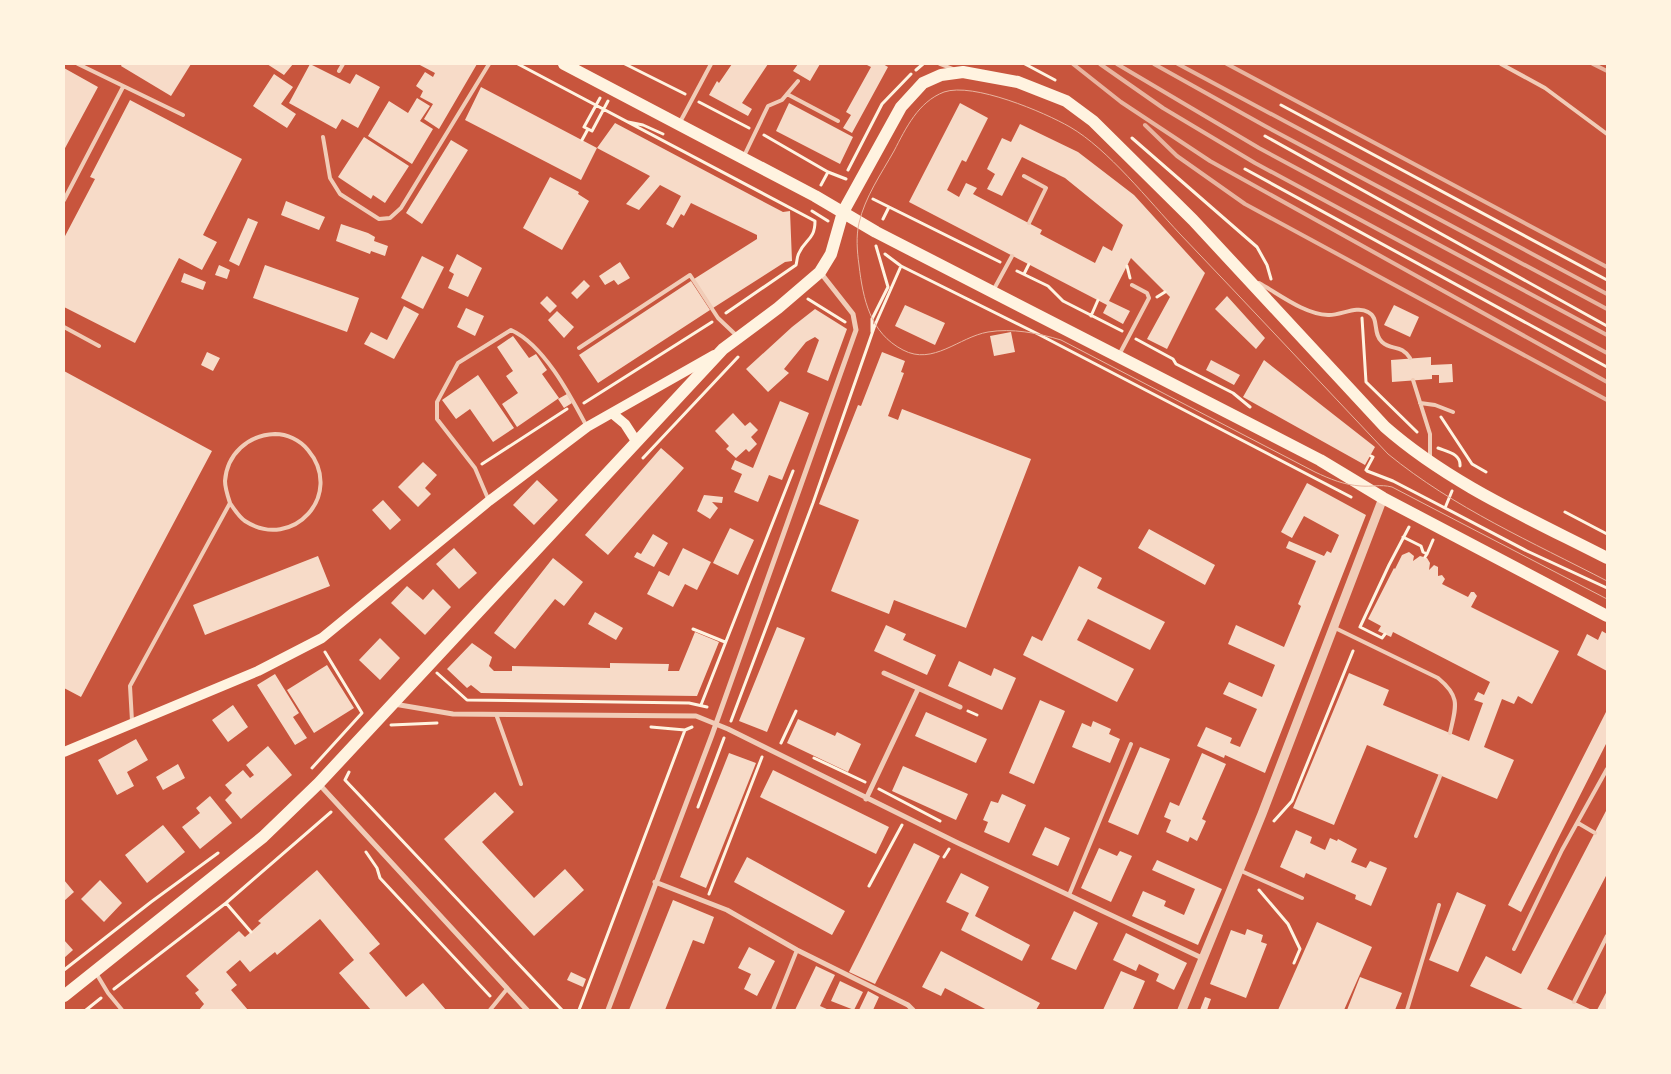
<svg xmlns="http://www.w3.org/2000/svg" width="1671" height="1074" font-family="'Playfair Display',serif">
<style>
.building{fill:#f7dbc8}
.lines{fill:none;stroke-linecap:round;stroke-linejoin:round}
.path{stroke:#fff3e0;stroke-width:3}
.service{stroke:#f1ccb7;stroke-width:4}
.minor{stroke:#f1ccb7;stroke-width:5}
.tertiary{stroke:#f1ccb7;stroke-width:9}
.secondary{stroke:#fff3e0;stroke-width:10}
.primary{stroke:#fff3e0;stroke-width:12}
.tram{stroke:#e9b49f;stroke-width:1}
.rail{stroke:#e9b49f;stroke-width:4}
</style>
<rect width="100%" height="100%" fill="#c8553d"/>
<path class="building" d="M122,64H191L171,96L121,66Z
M267,64H293L284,75Z
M310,64L350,84L356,74L380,87L358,128L342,119L336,129L289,103Z
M418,64H477L439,129L424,119L433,104L420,97L423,91L416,86L425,72L433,77L435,73Z
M732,64H768L742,103L752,109L748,116L709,95L717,81L719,83Z
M798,64H820L810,81L793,71Z
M865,64H883L888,67L852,133L843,128L851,115L846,112L871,67Z
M64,68L98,87L64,150Z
M274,74L293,87L281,104L296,114L287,128L253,106Z
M481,87L597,148L581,180L465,120Z
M417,98L430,106L420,121L433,129L412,164L368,136L389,101L408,113Z
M130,100L242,159L203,235L217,242L202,270L179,258L135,343L64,307V238L95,179L90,177Z
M789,103L853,137L840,164L776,131Z
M960,103L988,118L966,162L962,160L947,190L959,197L966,183L977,188L973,194L1042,230L1040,234L1095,263L1103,246L1112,251L1123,225L1065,178L1022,157L1002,196L987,189L995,174L987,169L1002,138L1011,142L1020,124L1078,152L1134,195L1205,273L1167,349L1147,339L1170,297L1131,258L1109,301L1130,311L1123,324L1103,313L1107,305L909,202Z
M615,123L783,212L790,211L792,261L785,262L713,308L694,279L757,239V235L691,203L684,216L681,214L673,228L666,224L681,196L660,185L639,210L626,204L650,176L597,148Z
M364,137L409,166L385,203L373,195L371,199L338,177Z
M451,140L468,150L422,224L406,213Z
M550,177L579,192L578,194L589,201L562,250L523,228Z
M286,201L325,217L319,230L281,215Z
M248,218L258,222L239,266L229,261Z
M341,224L368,233L375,237L374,241L388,246L385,256L371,251L370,254L336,241Z
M457,254L482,268L468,297L448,288L454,274L449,271Z
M422,256L444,267L423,309L401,298Z
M620,262L630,278L618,285L614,280L605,285L599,276Z
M219,265L230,270L227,279L215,275Z
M265,265L359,298L347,332L253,298Z
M184,273L206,282L203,290L181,282Z
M584,280L590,286L577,299L571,293Z
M691,281L710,310L598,383L579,355Z
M547,296L557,306L550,313L540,303Z
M1227,296L1265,338L1256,349L1215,309Z
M905,305L945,323L935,345L895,326Z
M1394,305L1419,317L1410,337L1384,325Z
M404,306L419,314L394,359L364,344L371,332L387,340Z
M466,308L484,316L475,336L457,327Z
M815,309L847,329L828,381L807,372L819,340L815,337L806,342L784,369L789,373L768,392L746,369L792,327Z
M557,311L574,327L564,338L548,320Z
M1011,332L1015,352L994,356L990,336Z
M513,336L529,358L536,354L547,370L542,374L559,398L517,427L502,404L518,393L506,376L513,371L497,347Z
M207,352L220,358L213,371L201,365Z
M882,352L905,361L901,372L904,373L888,416L898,420L902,409L1031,459L966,628L894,600L889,614L831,591L859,520L819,504L858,405L861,406Z
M1431,357V365L1452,364L1453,382L1439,383V375H1432V379L1392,382L1391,360Z
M1211,360L1240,375L1234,385L1206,370Z
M1264,360L1375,447L1365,465L1243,397Z
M64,371L212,451L81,697L64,688Z
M478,375L514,428L493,442L470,409L456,419L442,400Z
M567,394L572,403L564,408L558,399Z
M780,401L809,413L782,480L769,475L758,502L734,492L742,474L731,469L735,460L753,468Z
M733,413L745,426L750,422L758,430L751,437L757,444L749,452L746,449L736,458L726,449L729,446L715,431Z
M661,448L684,468L608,555L585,535Z
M423,462L437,475L425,488L431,494L418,507L398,487Z
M537,480L558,500L534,525L513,505Z
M1307,483L1366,515L1265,773L1225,755L1224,758L1197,746L1206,727L1232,738L1230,743L1240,747L1257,709L1223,694L1229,682L1262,697L1275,665L1228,644L1236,625L1284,647L1301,606L1298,604L1316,561L1286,548L1289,541L1324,556L1327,551L1331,553L1339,535L1304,516L1292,538L1281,532Z
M704,495L723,497L722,503L712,502L718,508L710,519L697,511Z
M383,500L401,520L390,530L372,510Z
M730,528L754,540L738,575L713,563Z
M1149,529L1215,565L1205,585L1138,548Z
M653,534L668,543L654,567L634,557L637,552L641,554Z
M454,548L477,573L459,589L436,564Z
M683,548L711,562L697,590L685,584L673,607L647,594L659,571L669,576Z
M1409,552L1414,556L1413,561L1420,556L1427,558L1430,563L1429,570L1434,565L1438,567V576L1442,575L1445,579L1442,584L1468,597L1471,592H1474L1477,596L1471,607L1559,651L1532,704L1518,696L1514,704L1502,699L1484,747L1514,760L1497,799L1367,745L1334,825L1293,808L1349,673L1389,690L1383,705L1469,741L1483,703L1474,700L1478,692L1484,695L1490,682L1393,632L1391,637L1378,631L1381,626L1368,619L1394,568L1395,569L1402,555Z
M318,556L330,586L205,635L193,605Z
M553,558L583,582L564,606L555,599L515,649L494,633Z
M1079,566L1102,578L1097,588L1165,622L1150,650L1088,619L1077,640L1134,669L1117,702L1023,655L1032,636L1042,641Z
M407,586L423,600L433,589L451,607L425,635L391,603Z
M595,612L623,628L616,640L588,624Z
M886,625L906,634L903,640L936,655L927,675L874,651Z
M777,627L805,638L767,732L739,721Z
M1602,631L1607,634V671L1577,655L1587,634L1598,640Z
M695,632L719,642L697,696L481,693L471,685L467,688L447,669L472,643L492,657L489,666L494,671H512V666L610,668V663L669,664L668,671H679Z
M380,638L400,658L380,680L359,660Z
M959,661L991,676L994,668L1016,678L1002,710L948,686Z
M327,665L354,708L314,733L287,690Z
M275,674L299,713L293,717L307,738L295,745L257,685Z
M1040,700L1065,711L1034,784L1009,773Z
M233,705L248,727L228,742L212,720Z
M1607,710V742L1521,912L1508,905Z
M926,712L987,739L976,763L915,736Z
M798,719L835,736L837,732L861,744L848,772L787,743Z
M1093,721L1111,729L1109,734L1120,739L1110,763L1072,747L1082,723L1091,727Z
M136,739L148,760L127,772L134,786L117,795L98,760Z
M268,746L292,775L241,819L225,800L232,793L225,785L243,770L250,778L254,775L246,765Z
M1140,747L1170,759L1138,835L1108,822Z
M729,753L756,763L706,888L680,877Z
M1202,753L1226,764L1202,819L1206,821L1197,841L1190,837L1188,842L1166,832L1171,820L1164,817L1170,802L1179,806Z
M178,764L185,778L163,790L156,777Z
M903,766L968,794L956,820L892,791Z
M773,770L889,827L876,854L760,797Z
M495,792L514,812L482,842L534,898L565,869L584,890L534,936L444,839Z
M1002,794L1026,805L1009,843L984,832L988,822L983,820L991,801L998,803Z
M210,796L232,823L200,849L182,827L200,813L196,808Z
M1607,809V874L1547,989L1592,1010H1525L1470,986L1486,956L1521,974Z
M163,825L185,852L147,883L125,855Z
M1045,827L1070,838L1058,866L1032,855Z
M1296,830L1312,837L1310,843L1325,850L1330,838L1337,841L1338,839L1357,849L1351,862L1366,868L1370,861L1387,868L1371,906L1355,899L1356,895L1306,873L1304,878L1280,867Z
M914,843L940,856L875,984L849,972Z
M1099,848L1117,856L1120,851L1132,856L1111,902L1081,888Z
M747,857L845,911L832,935L734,882Z
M1157,860L1222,889L1198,945L1132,916L1143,891L1166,901L1164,906L1184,915L1195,889L1152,870Z
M317,870L380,944L369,953L406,997L423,983L446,1010H371L339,973L354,960L320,919L277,955L275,952L250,972L240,960L226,972L237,985L231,990L248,1010H199L204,1004L195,993L199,990L186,976L239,931L245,937L261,923L258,921Z
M961,873L989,887L975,916L1030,945L1022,961L961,930L969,913L946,902Z
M64,880L74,892L64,901Z
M100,880L122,903L104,922L81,899Z
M1457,892L1486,905L1458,972L1429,960Z
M673,900L714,917L704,944L693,940L665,1010H629Z
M1074,911L1098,923L1076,970L1051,959Z
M1317,922L1372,947L1344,1010H1278Z
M1247,929L1263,935L1261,942L1267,944L1246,998L1210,984L1231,930L1245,935Z
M1126,933L1187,963L1174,990L1156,981L1159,974L1139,964L1136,971L1113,960Z
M64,940L73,950L64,958Z
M749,947L775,961L757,996L744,989L751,974L738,968Z
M941,951L1040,1003L1036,1010H987L945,988L941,996L922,987Z
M816,966L835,975L820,1006L829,1010H795Z
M1121,971L1145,981L1133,1009L1103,1010Z
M571,972L586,979L583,987L567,980Z
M1360,977L1402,993L1395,1010H1347Z
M840,981L863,992L854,1010L831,1001Z
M868,991L879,997L873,1010H859Z
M1607,991V1010H1597Z
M1205,997L1211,999L1207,1010H1200Z"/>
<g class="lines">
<path class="path" d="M518,64L815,221C815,240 805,239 799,253C797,256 797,262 796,265L726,313
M625,64L685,94
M1025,64L1055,80
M916,70L923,64
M600,98L584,127L592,131L608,101
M699,102L749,128
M1281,105L1607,280
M628,122L643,125L663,134
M764,135L828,172L846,179
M1265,136L1607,326
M1132,138L1257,247L1267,265L1271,279
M582,140L588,129
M1245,169L1607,367
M848,170L882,104L911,74
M821,185L828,172
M873,199L1000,262
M812,211L828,221
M883,219L889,207
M885,254L901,266L1036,333L1351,497
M1127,266L1130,278
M1017,271L1048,286L1063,301L1122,331
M1024,274L1029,264
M1157,297L1165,292
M808,299L845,322
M1091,316L1098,300
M1362,318L1366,382L1417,432
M872,332V319L888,287L876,246
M1136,339L1173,359L1176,364L1233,393L1250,407
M584,403L712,322
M1441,417L1472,464L1486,472
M1438,448C1448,452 1461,454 1460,466
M643,458L738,357
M482,464L567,409
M1366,470L1373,457L1371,456
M1367,471L1393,481L1445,508
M1452,491L1445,508L1527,551L1607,588
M1565,512L1607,534
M1403,537L1421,546L1423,552L1427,554L1425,557
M1427,554L1433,540
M693,629L725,642
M1385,634L1382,638L1360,627L1389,565L1409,527
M437,673L467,700L689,703L707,707
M701,705L793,471
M968,711L977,715
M731,721L813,503L875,325L901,266
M391,725L437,723
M651,727L685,730L692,727
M781,743L796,711
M814,758L865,782
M312,768L362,713L325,652
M349,772L345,780L562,1010
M879,789L940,821
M698,807L724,738
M1274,821L1292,801L1353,651
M366,852L377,868L380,878L490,996
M944,857L949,849
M869,886L902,825
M1259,890L1288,924L1300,949L1294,963
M709,894L762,757
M226,903L251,932
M64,970L151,902L218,853
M114,989L226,903L331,812
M86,1010L101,998
M579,1010L685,730"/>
<path class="service" d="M78,64L183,115
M940,64L953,69
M1501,64L1545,88L1607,134
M339,71L343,64
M787,94L838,121
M679,124L711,64
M323,137L330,178L340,194L379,219L390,218L401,208L489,64
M744,156L768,106L782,100L798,81
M1024,176L1046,188L1029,223
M64,200L123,87
M1259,283C1279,294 1304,314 1328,315C1340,316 1357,305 1368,312C1380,318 1372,333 1382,342C1392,351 1401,344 1410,358
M994,289L1012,256
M64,327L99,346
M579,348L690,275L718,318L737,336
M1119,355L1149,298L1147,293L1132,285
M1413,380L1430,434V457
M1420,403L1435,405L1453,412
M489,501L475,468L437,419V402L458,363L511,330C544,345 570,395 587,427
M1333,627L1438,678C1461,697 1456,706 1450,733
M496,714L521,784
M132,721L130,686L230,503C228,497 225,488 225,481C227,454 248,435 275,434C287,434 300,440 308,450C345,494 293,552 245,521C239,517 234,509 230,503
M1578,823L1595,833
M1416,836L1440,776
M1239,870L1302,898
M1069,895L1131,744
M1514,949L1562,850L1607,769
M96,973L108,993L122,1010
M1574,1002L1607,936
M490,1010L507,989
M773,1010L797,950
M1407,1010L1439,905"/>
<path class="minor" d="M884,673L960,707
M394,704L453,714L696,716L728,729L958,843L1202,958
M319,784L527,1010
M866,799L918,689
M655,882L727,910L797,950L908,1005L913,1010
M608,1010L712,735L856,330L853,314L820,272"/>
<path class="tertiary" d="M1182,1010L1262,814L1383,498"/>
<path class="secondary" d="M613,414L625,424L636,441
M64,752L258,671L322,638L489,501L587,427L714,355"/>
<path class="primary" d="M564,64L815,196L876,232L1320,460L1383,498L1607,616
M64,996L263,837L319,783L723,349L778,308L820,272L831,254L843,212L901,107L923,83L941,75L963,72L1018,82L1066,101L1093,121L1193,220L1385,427C1450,484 1531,519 1607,558"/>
<path class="tram" d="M1607,581C1532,542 1454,508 1388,454C1319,381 1250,307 1180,234C1149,201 1108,149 1070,127C1044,112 973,82 944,92C918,102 906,128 894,151C881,174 865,197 859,223C856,236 857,251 859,265C863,299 870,333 903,350C933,366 959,337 988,332C1012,328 1038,333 1061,340L1315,472C1330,479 1344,485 1361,486C1372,487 1380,484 1392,487L1607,599"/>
<path class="rail" d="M1073,64L1121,102L1210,161L1607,382
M1100,64L1163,108L1255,163L1607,353
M1117,64L1259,148L1607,335
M1154,64L1265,126L1607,309
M1178,64L1607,294
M1227,64L1607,267
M1593,64L1607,71
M1145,125L1177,156L1245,204L1607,400"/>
</g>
<rect width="1671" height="1074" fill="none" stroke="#fff3e0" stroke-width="130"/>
</svg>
